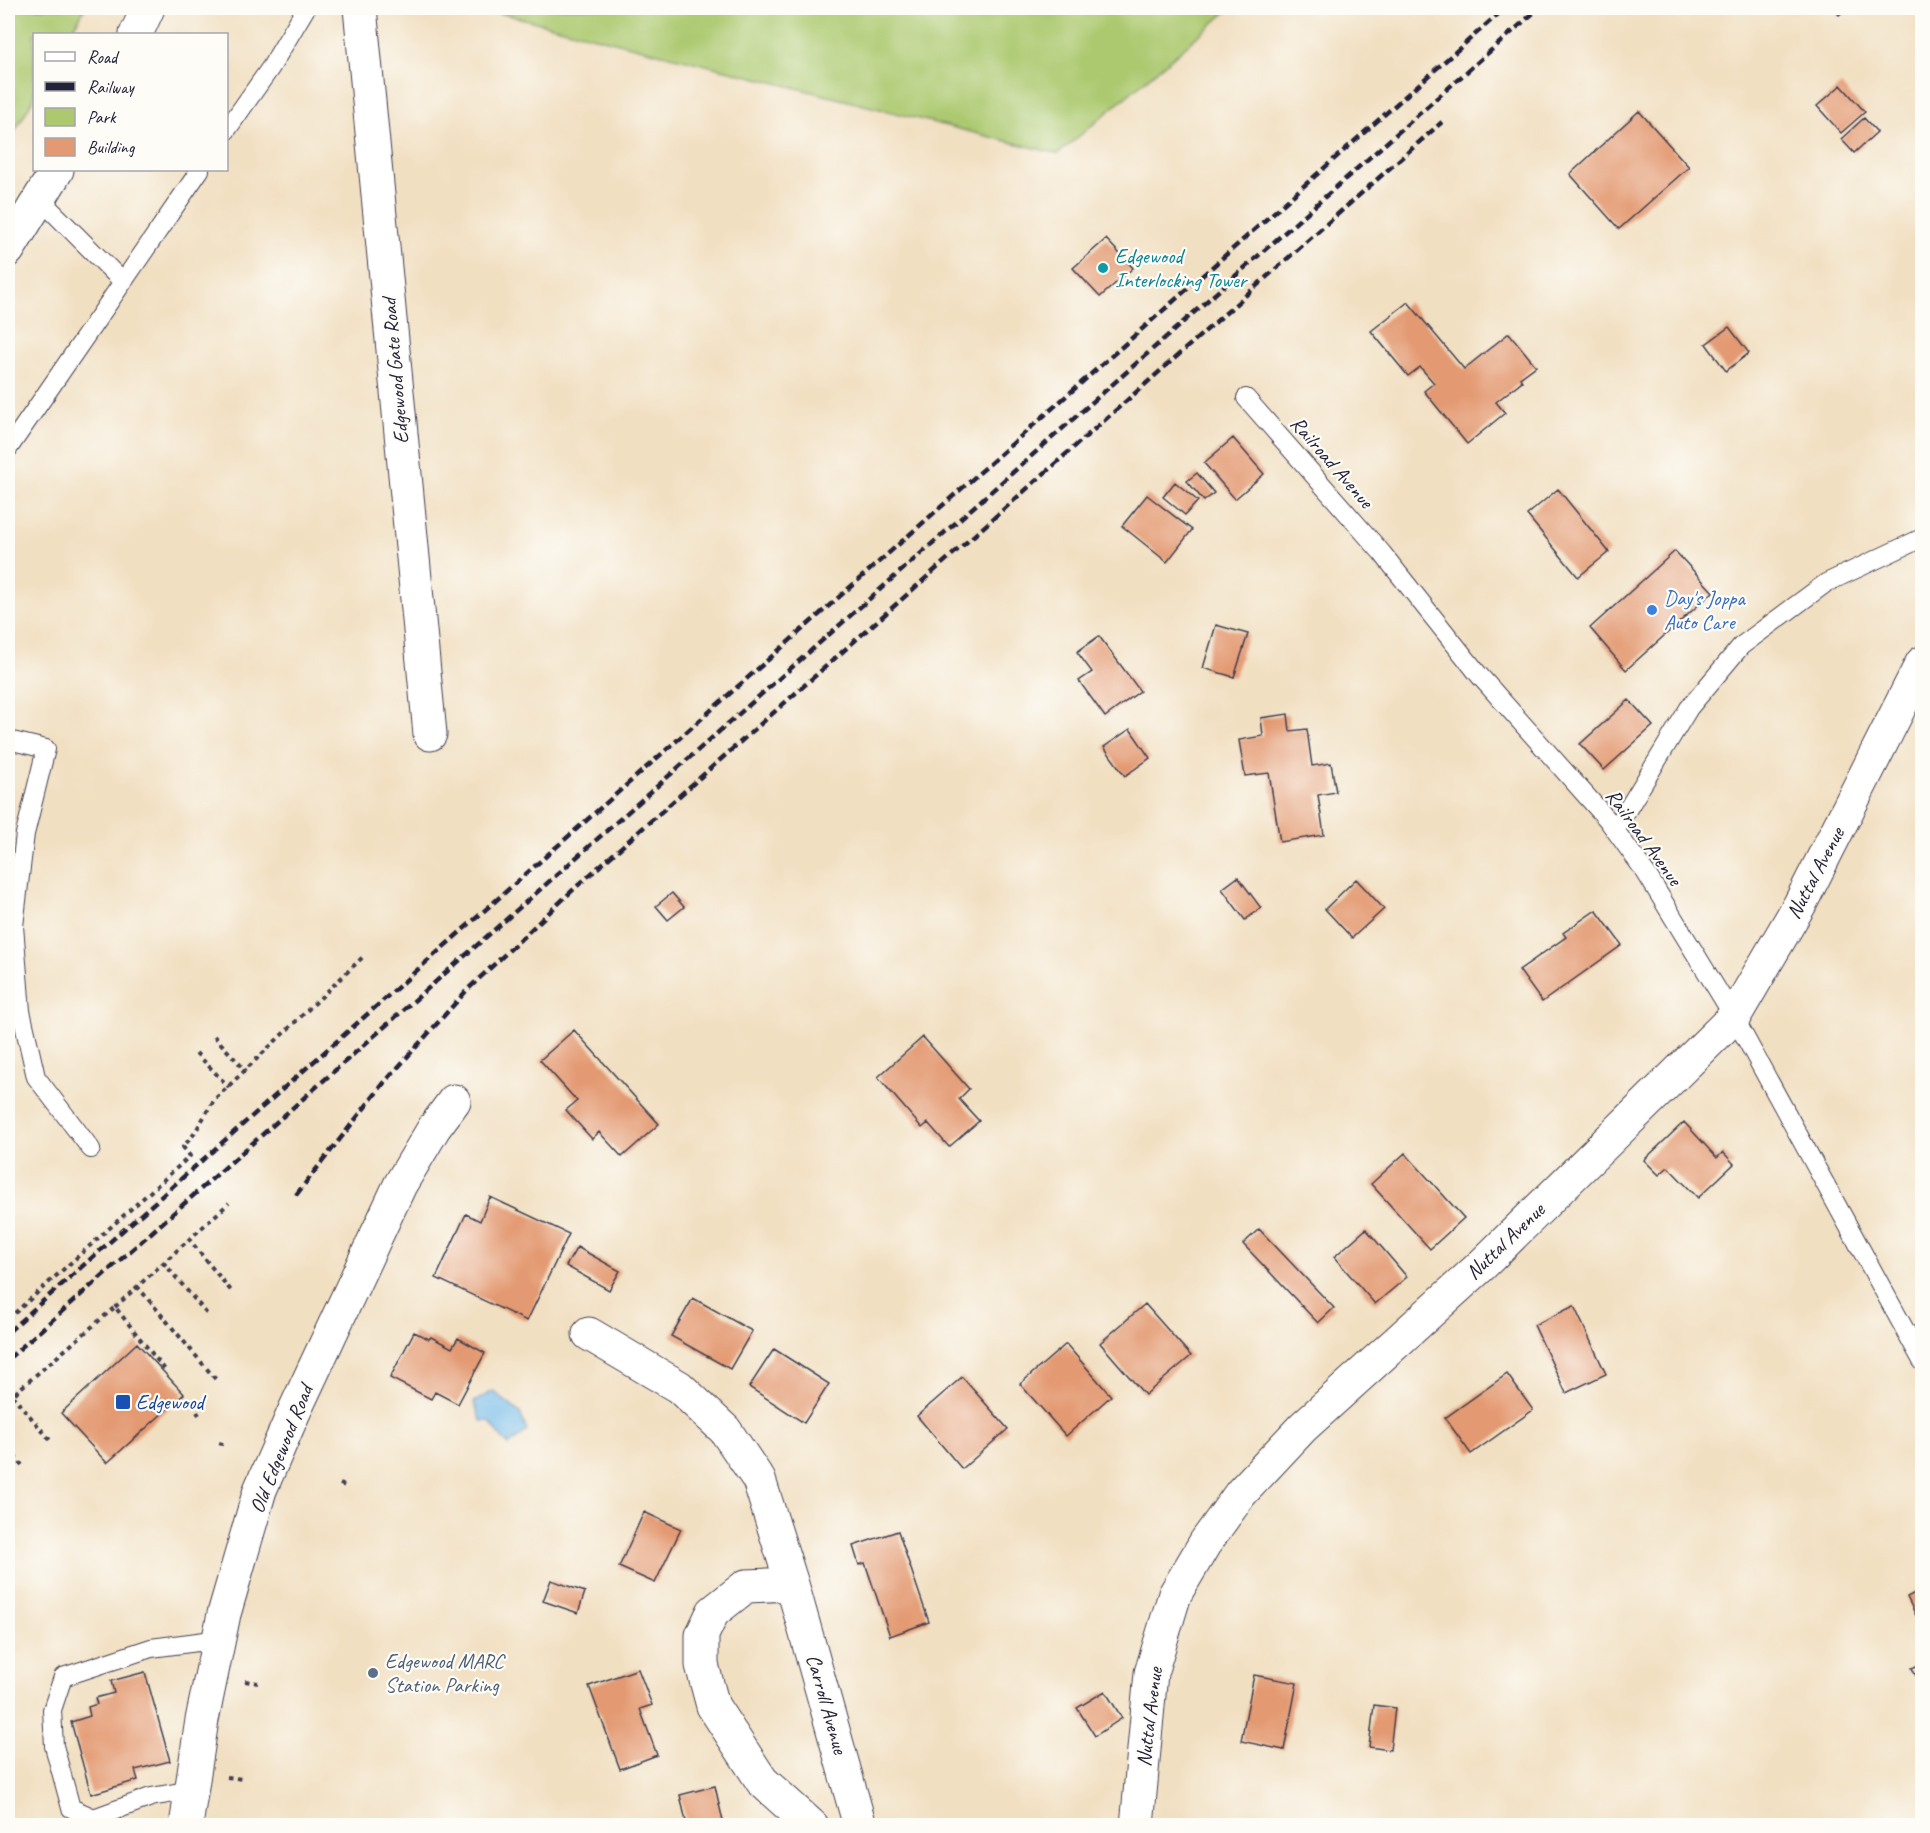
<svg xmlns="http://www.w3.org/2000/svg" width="1930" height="1833" font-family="Caveat,sans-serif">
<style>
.green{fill:#acc970;stroke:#677656;stroke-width:1.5}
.water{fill:#71b9e8;stroke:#4a6e92;stroke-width:1.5}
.building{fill:#e39971}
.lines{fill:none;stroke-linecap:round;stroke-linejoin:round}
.service-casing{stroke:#413e4f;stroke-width:20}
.minor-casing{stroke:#413e4f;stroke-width:35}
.tertiary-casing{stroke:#413e4f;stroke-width:35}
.path{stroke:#413e4f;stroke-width:4;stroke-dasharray:4.5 4.5;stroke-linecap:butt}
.service{stroke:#fff;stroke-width:18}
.minor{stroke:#fff;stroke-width:33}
.tertiary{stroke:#fff;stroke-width:33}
.rail{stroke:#22223b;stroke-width:4.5;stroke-dasharray:9 4.5;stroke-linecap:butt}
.culture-dot{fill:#0f9aa8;stroke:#fdfcf7;stroke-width:2}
.shop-dot{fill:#3f7fe0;stroke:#fdfcf7;stroke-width:2}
.transit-dot{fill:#1a4fb4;stroke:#fdfcf7;stroke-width:2}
.service-dot{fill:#5c6f8a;stroke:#fdfcf7;stroke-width:2}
.labels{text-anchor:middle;stroke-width:4.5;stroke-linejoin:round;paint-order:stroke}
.culture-label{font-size:21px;fill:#0d838f;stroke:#fdfcf7;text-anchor:start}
.street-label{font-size:21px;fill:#22223b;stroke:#fdfcf7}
.shop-label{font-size:21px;fill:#366cbe;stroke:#fdfcf7;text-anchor:start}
.transit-label{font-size:21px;fill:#164399;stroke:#fdfcf7;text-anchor:start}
.service-label{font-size:21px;fill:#4e5e75;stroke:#fdfcf7;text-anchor:start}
</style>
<rect width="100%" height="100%" fill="#fdfcf7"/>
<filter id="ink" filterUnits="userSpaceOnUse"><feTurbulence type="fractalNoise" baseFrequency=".0167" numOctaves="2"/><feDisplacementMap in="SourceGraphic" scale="12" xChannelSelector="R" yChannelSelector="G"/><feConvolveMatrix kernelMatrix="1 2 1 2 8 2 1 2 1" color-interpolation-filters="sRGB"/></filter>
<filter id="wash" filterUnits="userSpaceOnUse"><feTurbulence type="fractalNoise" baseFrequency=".008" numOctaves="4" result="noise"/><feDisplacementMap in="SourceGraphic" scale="24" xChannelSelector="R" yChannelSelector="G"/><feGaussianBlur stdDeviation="1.35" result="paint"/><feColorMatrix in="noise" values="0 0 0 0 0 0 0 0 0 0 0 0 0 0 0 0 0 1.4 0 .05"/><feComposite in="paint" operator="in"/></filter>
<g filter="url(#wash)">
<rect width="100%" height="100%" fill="#f1dfc1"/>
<path class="green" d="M8,8H85L70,34H34V98L8,143Z
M480,8H1231L1058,154Z"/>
<path class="water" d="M493,1391L520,1413L527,1431L509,1445L502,1438L489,1421H481L474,1402Z"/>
<g id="blocks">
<path class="building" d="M1833,8H1848L1839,15Z
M1841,85L1865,112L1841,133L1817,106Z
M1639,111L1689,167L1619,229L1570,174Z
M1864,118L1877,132L1854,153L1841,139Z
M1106,239L1133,268L1100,297L1073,268Z
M1408,302L1464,369L1509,333L1536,366L1520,378L1522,381L1496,402L1505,413L1467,444L1424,391L1434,383L1420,367L1408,376L1371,331Z
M1729,327L1749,353L1726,371L1706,344Z
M1233,438L1264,474L1235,499L1204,463Z
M1197,473L1214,493L1204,501L1187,481Z
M1175,482L1198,501L1185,515L1163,497Z
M1558,489L1609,552L1578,577L1527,515Z
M1147,495L1192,530L1167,562L1122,526Z
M1675,551L1713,592L1626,670L1590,628Z
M1216,625L1248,634L1234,677L1203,668Z
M1099,636L1140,691L1105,717L1079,681L1092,672L1077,652Z
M1629,700L1653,726L1604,770L1580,744Z
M1288,714L1290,731L1307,729L1312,766L1331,763L1336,792L1318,795L1324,835L1280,842L1269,773L1245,776L1239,740L1263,736L1261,718Z
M1130,729L1150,758L1125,776L1104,747Z
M1238,877L1261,908L1245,920L1222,889Z
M1356,879L1384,909L1352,938L1325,909Z
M672,893L684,907L668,920L656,906Z
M1596,910L1622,945L1542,1002L1519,970L1566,937L1563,933Z
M574,1030L659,1124L622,1157L599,1132L592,1139L566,1110L577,1101L540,1060Z
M923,1037L969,1089L959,1099L979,1121L949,1147L928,1123L922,1128L878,1077Z
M1684,1122L1717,1158L1723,1152L1734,1164L1698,1198L1668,1167L1659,1175L1644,1160Z
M1405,1153L1464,1218L1430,1249L1371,1184Z
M490,1197L569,1234L527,1321L436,1278L466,1214L480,1221Z
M1259,1229L1334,1308L1318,1323L1243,1244Z
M1366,1229L1407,1277L1375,1304L1334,1257Z
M577,1247L620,1271L609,1290L566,1266Z
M693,1298L752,1331L730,1369L671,1336Z
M1145,1304L1191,1356L1145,1395L1100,1343Z
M1574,1306L1606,1374L1566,1393L1534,1325Z
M414,1332L429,1339L431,1337L452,1348L458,1338L485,1353L458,1404L435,1392L431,1399L390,1378Z
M137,1343L184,1394L107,1463L61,1413Z
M1066,1344L1111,1396L1066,1436L1020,1384Z
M774,1349L829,1384L804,1423L749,1387Z
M1507,1374L1533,1410L1471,1454L1445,1418Z
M962,1377L1008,1429L962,1469L917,1416Z
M644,1512L681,1529L655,1583L619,1567Z
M898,1531L929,1622L890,1636L865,1563L859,1565L853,1546Z
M551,1580L585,1592L578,1613L543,1601Z
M1922,1589V1628L1907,1597Z
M1922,1663V1688L1912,1668Z
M638,1669L652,1705L640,1709L657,1755L620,1769L589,1686Z
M145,1672L170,1761L135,1770L138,1780L91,1794L71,1722L90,1716L88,1707L97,1704L95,1698L114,1693L111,1681Z
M1254,1675L1297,1683L1284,1750L1241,1741Z
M1105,1691L1122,1718L1095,1736L1077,1708Z
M1374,1705L1395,1708L1390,1750L1369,1747Z
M715,1786L724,1826H687L680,1795Z"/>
</g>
</g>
<g filter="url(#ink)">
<use href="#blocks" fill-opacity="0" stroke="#413e4f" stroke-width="1.5"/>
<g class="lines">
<g class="service-casing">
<path id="service" d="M226,131L271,67L306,8
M40,199L123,282
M1246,398L1382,553L1479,675L1607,819L1646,873L1734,1017L1922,1361
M8,449L200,170
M8,740L46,749L25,834L14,926L21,1011L36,1077L91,1149
M1615,830L1689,708L1741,646L1826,583L1922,538
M192,1790L151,1797L94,1818L71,1808L54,1746L52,1710L63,1677L151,1648L221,1639"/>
</g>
<g class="minor-casing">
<path id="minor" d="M360,8L430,734
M589,1334L679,1387L725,1430L759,1480L792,1584L860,1826
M792,1584L746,1586L713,1612L702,1635V1665L713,1706L762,1781L812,1826
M186,1826L202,1720L224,1614L260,1490L294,1412L400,1185L434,1128L454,1101
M1137,1826L1151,1673L1175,1594L1205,1543L1241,1493L1303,1427L1481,1266L1734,1017L1800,904L1922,663"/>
</g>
<g class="tertiary-casing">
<path id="tertiary" d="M136,34L148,8
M8,250L57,170"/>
</g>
<path class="path" d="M214,1036L246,1071
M196,1053L229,1087
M188,1238L232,1292
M163,1262L207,1314
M137,1286L218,1382
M115,1307L229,1203
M8,1319L190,1156L183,1147L194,1134L214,1100L365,955
M12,1395L50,1440
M8,1399L115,1307L166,1371
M197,1412L199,1415
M219,1443L225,1445
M8,1449L22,1465
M340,1484L345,1486
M245,1681L258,1683
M227,1777L243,1779"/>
<use href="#service" class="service"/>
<use href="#minor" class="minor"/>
<use href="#tertiary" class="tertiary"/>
<path class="rail" d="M296,1195L384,1083L467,990L575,888L1442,122
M8,1332L1505,8
M8,1359L1539,8"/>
</g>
</g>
<circle class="culture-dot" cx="1103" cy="268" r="6"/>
<circle class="shop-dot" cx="1652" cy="610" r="6"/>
<rect class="transit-dot" x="115" y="1394" width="16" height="16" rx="3"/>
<circle class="service-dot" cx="373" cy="1673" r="6"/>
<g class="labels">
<g class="culture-label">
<text x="1115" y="263">Edgewood<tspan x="1115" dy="24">Interlocking Tower</tspan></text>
</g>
<g class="street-label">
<text transform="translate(395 371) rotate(-95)" y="7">Edgewood Gate Road</text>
<text transform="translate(1332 462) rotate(49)" y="7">Railroad Avenue</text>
<text transform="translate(1644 837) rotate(54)" y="7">Railroad Avenue</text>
<text transform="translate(1815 873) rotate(-62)" y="7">Nuttal Avenue</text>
<text transform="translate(1505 1241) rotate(-44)" y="7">Nuttal Avenue</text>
<text transform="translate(281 1449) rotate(-68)" y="7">Old Edgewood Road</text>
<text transform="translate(827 1704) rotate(74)" y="7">Carroll Avenue</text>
<text transform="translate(1149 1717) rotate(-83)" y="7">Nuttal Avenue</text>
</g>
<g class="shop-label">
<text x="1664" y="605">Day's Joppa<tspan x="1664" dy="24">Auto Care</tspan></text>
</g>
<g class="transit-label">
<text x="136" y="1409">Edgewood</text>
</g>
<g class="service-label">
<text x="385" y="1668">Edgewood MARC<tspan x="385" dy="24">Station Parking</tspan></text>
</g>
</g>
<rect width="1930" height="1833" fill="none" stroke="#fdfcf7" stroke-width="30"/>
<rect x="33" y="33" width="195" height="138" fill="#fdfcf7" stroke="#a5a5ac" stroke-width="1.5"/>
<rect x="45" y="52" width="30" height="9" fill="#ffffff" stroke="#a5a5ac" stroke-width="1.5"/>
<text x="87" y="63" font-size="18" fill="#22223b">Road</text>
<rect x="45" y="82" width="30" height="9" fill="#22223b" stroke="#a5a5ac" stroke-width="1.5"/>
<text x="87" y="93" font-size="18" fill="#22223b">Railway</text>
<rect x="45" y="108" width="30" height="18" fill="#acc970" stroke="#a5a5ac" stroke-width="1.5"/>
<text x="87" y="123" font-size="18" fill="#22223b">Park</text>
<rect x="45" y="138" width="30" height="18" fill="#e39971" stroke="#a5a5ac" stroke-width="1.5"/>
<text x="87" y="153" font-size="18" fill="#22223b">Building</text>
</svg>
